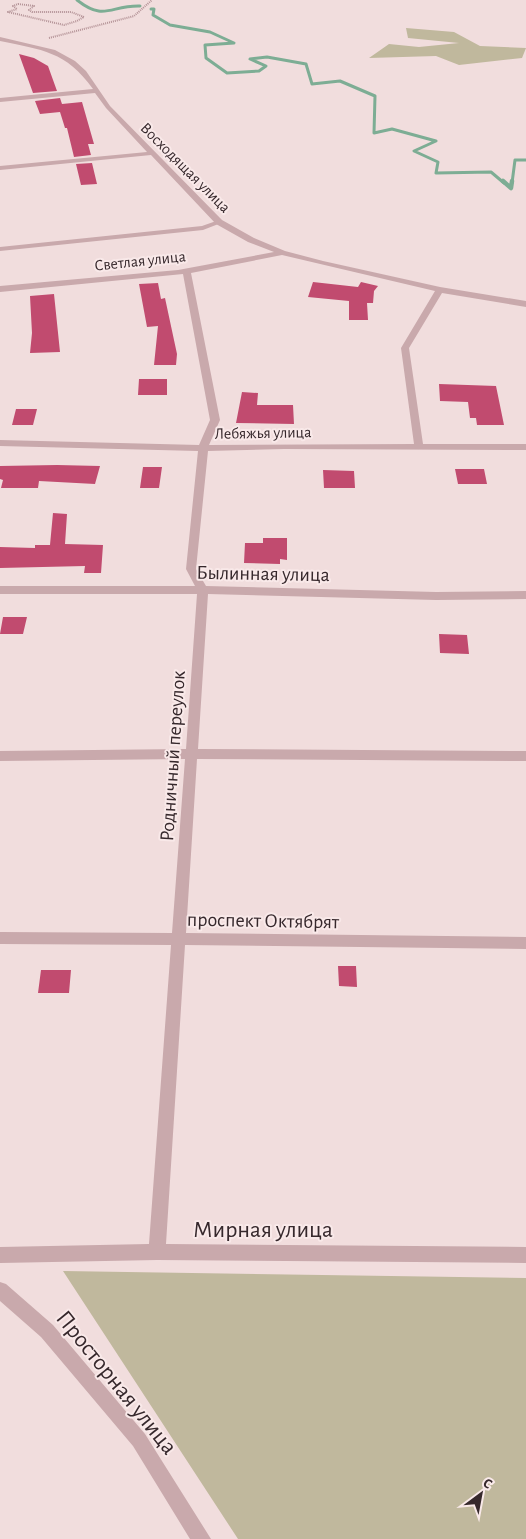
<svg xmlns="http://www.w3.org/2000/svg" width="526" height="1539" font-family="'Alegreya Sans',sans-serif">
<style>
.green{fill:#c0b89d}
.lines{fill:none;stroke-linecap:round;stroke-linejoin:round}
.stream-far1{stroke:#7dad94;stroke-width:3}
.stream{stroke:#7dad94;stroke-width:4.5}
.building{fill:#c14b6f}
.path{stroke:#b49397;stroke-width:2;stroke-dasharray:1 1;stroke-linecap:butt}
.lane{fill:#c9a9ac;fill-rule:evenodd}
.street{fill:#c9a9ac;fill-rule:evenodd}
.labels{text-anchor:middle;stroke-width:4;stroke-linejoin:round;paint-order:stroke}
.far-street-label{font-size:16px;fill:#36282c;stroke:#f9e9e9}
.street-label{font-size:20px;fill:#36282c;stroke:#f9e9e9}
.near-street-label{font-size:24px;fill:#36282c;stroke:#f9e9e9}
</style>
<rect width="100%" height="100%" fill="#f1dddd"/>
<path class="green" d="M406,28L454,32L480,46L526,48L522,58L459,65L436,56L369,58L389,44L419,47L459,43L408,38Z
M63,1271L526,1278V1539H238Z"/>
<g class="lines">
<path class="stream-far1" d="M77,0C105,22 110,5 140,6
M151,9H154L153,15L170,25L210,32L234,43L205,45L206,58L227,73L259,71L266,66L250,59L267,57L306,64L312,84L340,81L375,96L374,133L392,129L436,141L414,151L438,162L436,173L491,172L504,183
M512,183L515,160H526"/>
<path class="stream" d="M503,181L511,188L512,181"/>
</g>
<path class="building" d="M19,54L34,58L48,66L57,91L33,93Z
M60,98L62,104L82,102L94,144H88L91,155L74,157L67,128H65L60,112L40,114L35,101Z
M92,163L97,184L81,185L76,164Z
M313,282L358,287L361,282L378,286L374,291L373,303H367L368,320H349V301L308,297Z
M158,283L161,299L165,298L177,354L176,365H154L158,326L147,327L139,284Z
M54,294L60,352L30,353L32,333L30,296Z
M139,379H167V395H138Z
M439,384L496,386L504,425H477L476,418H470L468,402L440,401Z
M242,392L258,393L257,405H293L294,424L236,423Z
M16,409H37L33,425H12Z
M57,465L100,466L95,484L39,481L38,488H1L3,480L0,479V466Z
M143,467H162L159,488H140Z
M455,469H484L487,484H458Z
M323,470L354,471L355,488H324Z
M53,513L67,514L65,544L103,545L101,573H84L85,566L0,568V547L35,548V545H50Z
M263,538H287V560L280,559V564L244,563L245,543H263Z
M3,617H27L23,634H0Z
M439,634L467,635L469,654L440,653Z
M338,966H356L357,987L339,986Z
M41,970H71L69,993H38Z"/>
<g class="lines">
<path class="path" d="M18,4L34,6L29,10L32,12H71L84,17L77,21L64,25L8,12L17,9L13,6Z
M49,38L134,16L152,0"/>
<path class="lane" d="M219,220L221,221V223L203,230L0,251V247L202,226Z"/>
<path class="street" d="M0,37L55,50L75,61L86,71L110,106L222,220L254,238L285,251L323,261L440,287L526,301V307L442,293L409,348L423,444H526V450L284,449L208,451L196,569L206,586L436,592L526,591V599L436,600L208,594L198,749L526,751V761L197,759L186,933L526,937V949L185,945L166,1244L526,1247V1263L157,1260L0,1263V1247L149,1244L171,945L0,944V932L172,933L185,759L0,761V751L186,749L197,594H0V586H195L186,569L198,451L0,446V440L199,445L210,420L183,274L0,292V286L178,270L274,252L248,242L216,224L151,155L0,170V166L147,152L106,108L95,93L0,102V98L93,89C66,51 42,50 0,41ZM282,255L435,291L401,348L414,444L209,445L220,420L191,273Z
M0,1282L6,1284L53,1325L145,1434L211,1539H190L133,1446L41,1337L0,1301Z"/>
</g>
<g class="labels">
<g class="far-street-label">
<text transform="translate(186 167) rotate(45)" y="6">Восходящая улица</text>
<text transform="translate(140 260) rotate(-6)" y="6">Светлая улица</text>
<text transform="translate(263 432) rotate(-1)" y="6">Лебяжья улица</text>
</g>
<g class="street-label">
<text transform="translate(263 573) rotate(1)" y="7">Былинная улица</text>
<text transform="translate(172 756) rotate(-86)" y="7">Родничный переулок</text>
<text transform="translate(263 920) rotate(1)" y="7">проспект Октябрят</text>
</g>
<g class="near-street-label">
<text x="263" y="1237">Мирная улица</text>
<text transform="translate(117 1382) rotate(51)" y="8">Просторная улица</text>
</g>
</g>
<g transform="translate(481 1494) rotate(32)" stroke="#f9e9e9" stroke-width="4" paint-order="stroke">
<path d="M0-4L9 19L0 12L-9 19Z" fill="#36282c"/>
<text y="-8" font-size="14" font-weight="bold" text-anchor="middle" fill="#36282c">С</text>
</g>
</svg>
